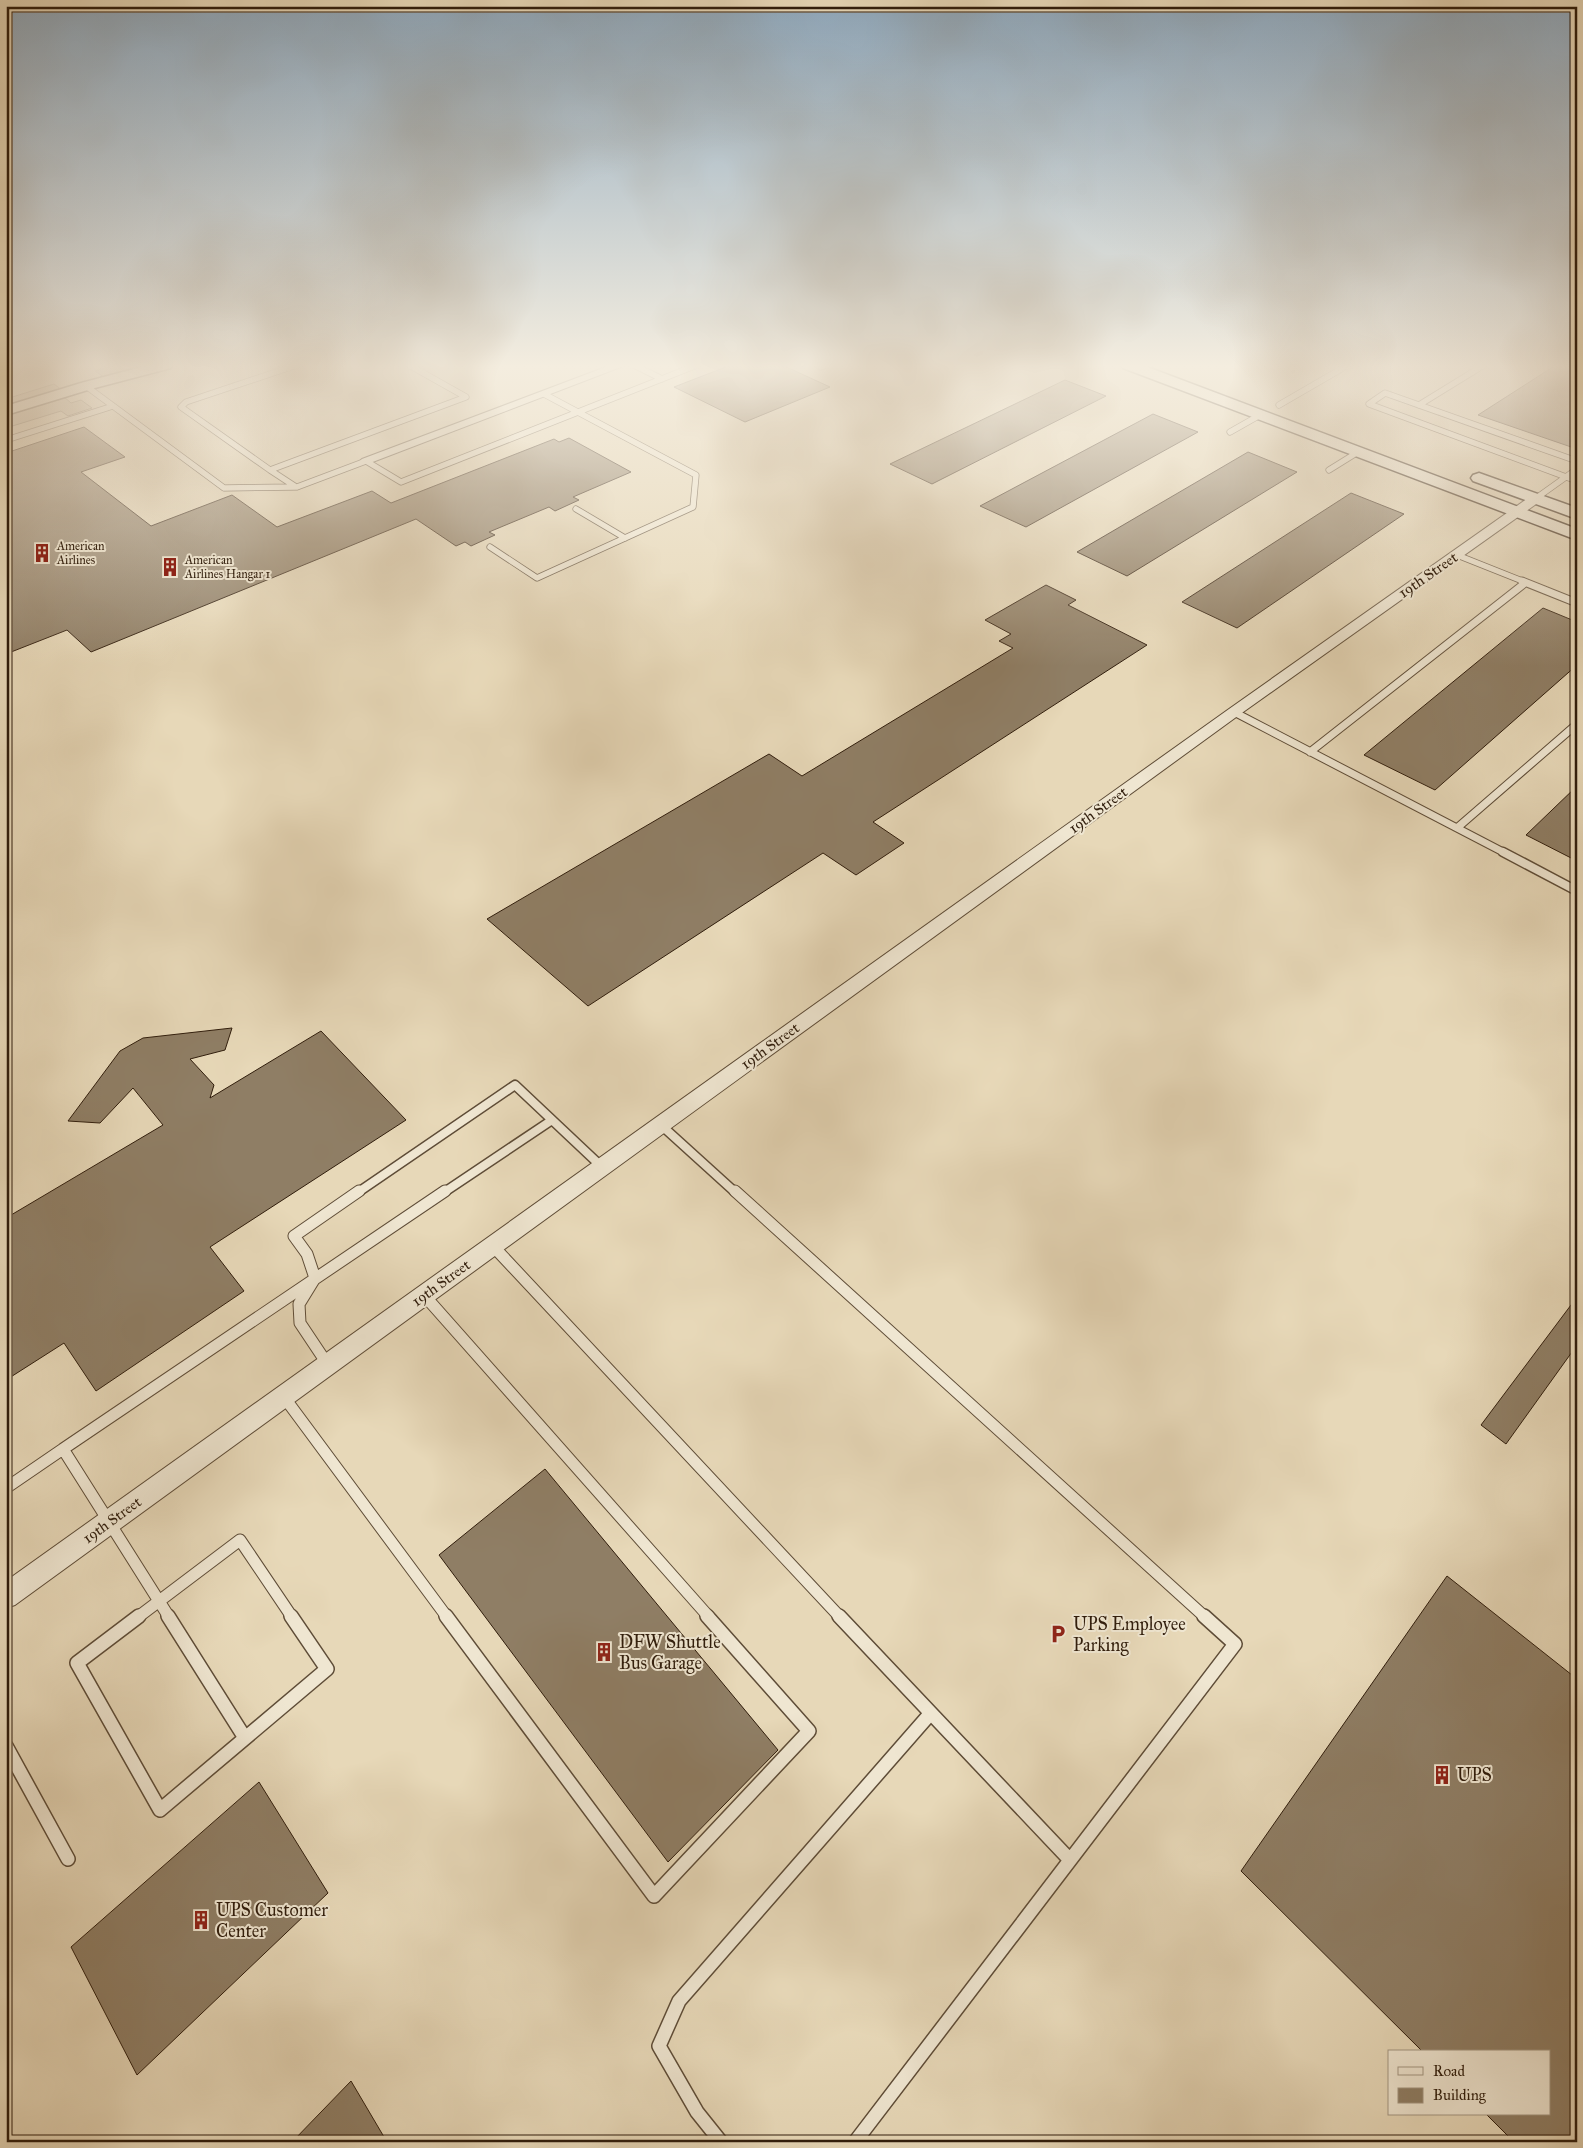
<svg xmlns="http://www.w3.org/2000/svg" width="1583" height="2148" font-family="'IM FELL Great Primer',serif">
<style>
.green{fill:#c8b89b;stroke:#7c6a54}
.building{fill:#8f7e65;stroke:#301d0c}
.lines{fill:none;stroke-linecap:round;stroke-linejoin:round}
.lane-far4-casing{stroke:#5e4c37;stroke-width:7}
.lane-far3-casing{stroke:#5e4c37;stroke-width:9}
.lane-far2-casing{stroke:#5e4c37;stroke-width:11}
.lane-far1-casing{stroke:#5e4c37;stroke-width:13}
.lane-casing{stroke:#5e4c37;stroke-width:16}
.street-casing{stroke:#5e4c37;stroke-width:2}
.secondary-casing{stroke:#301d0c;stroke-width:3}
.lane-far4{stroke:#efe6d1;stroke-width:5.5}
.lane-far3{stroke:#efe6d1;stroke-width:7}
.lane-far2{stroke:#efe6d1;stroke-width:8}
.lane-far1{stroke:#efe6d1;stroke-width:11}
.lane{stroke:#efe6d1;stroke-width:13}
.street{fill:#efe6d1;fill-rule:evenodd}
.secondary{fill:#efe6d1;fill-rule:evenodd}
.labels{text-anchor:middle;stroke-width:4;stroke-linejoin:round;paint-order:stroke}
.far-poi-label{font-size:12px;fill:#301d0c;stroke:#efe6d1;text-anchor:start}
.street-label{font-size:15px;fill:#301d0c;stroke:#efe6d1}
.near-poi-label{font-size:18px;fill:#301d0c;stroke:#efe6d1;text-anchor:start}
</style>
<rect width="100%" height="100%" fill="#e7d8b8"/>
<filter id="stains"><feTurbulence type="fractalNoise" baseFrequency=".004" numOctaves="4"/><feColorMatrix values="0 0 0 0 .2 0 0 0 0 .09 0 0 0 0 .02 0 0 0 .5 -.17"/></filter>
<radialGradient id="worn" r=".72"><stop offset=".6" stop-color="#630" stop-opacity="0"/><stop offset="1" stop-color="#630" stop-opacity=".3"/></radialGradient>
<path class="green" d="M115,365H152L104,377L95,371Z
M54,384L62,390L6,407V399Z
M64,397L71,403L81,400L92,408L68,416L61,411L6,428V414Z"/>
<path class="building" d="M731,365H782L830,387L745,422L674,387Z
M1556,365H1577V449L1478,415Z
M1065,380L1106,396L932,484L890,464Z
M1153,414L1198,432L1026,527L980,506Z
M84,427L125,457L81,472L151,526L232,495L277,527L372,491L391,503L554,439L559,442L569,438L631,472L573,497L579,500L555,511L549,507L489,532L495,535L471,546L465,542L456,546L416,519L91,652L67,630L6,654V453Z
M1248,452L1297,472L1127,576L1077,552Z
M1351,493L1404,514L1237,628L1182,602Z
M1046,585L1076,600L1068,605L1147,645L873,822L904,843L856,875L823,853L588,1006L487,919L769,754L802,776L1013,648L999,641L1011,634L985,620Z
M1543,608L1577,622V665L1435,790L1364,755Z
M1577,786V861L1526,835Z
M232,1028L225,1050L190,1059L214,1085L210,1098L321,1031L406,1120L210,1247L244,1291L96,1391L64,1343L6,1380V1218L163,1125L133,1088L100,1123L68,1121L120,1051L143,1038Z
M1577,1297V1345L1506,1444L1481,1425Z
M545,1469L778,1750L668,1862L439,1555Z
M1447,1576L1577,1679V2142H1514L1486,2114H1549V2052H1423L1241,1871Z
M259,1782L328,1893L137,2075L71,1947Z
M351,2081L387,2142H292Z"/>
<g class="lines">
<g class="lane-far4-casing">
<path id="lane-far4" d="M297,365L186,402L181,407L270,470L466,397L409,365
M634,365L662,379
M817,365L821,367L825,365
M86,386L224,488L297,487L366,461L401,482L697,365
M1279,405L1348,365
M1419,405L1484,365
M1230,432L1260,415
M6,440L113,406
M1577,461L1385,393L1369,404L1577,481
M270,470L296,487
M1329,470L1358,452
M1535,499L1577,469
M576,509L625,538
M490,547L537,578L693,507L696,475L544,394
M1457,555L1525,582"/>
</g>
<g class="lane-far3-casing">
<path id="lane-far3" d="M1522,581L1577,603
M1234,712L1505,853
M1310,752L1525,583
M1457,828L1577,724"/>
</g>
<g class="lane-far2-casing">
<path id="lane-far2" d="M1503,852L1577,891
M661,1125L736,1193
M357,1193L515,1085L602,1167
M443,1193L552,1120"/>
</g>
<g class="lane-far1-casing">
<path id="lane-far1" d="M735,1191L1205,1617
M493,1246L840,1617
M424,1295L709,1617
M328,1365L300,1323L299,1304L315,1278L307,1254L294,1236L359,1191
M284,1397L447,1617
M6,1488L63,1449
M138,1617L240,1540L292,1617
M169,1617L63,1449L445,1191"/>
</g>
<g class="lane-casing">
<path id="lane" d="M139,1616L77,1663L160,1810L327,1669L291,1616
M168,1616L245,1738
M446,1616L654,1896L809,1731L707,1616
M839,1616L1070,1860
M6,1746L68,1859
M721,2142L697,2112L659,2046L679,2001L930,1714
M855,2142L1235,1644L1204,1616"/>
</g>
<g class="street-casing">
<path id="street" d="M611,365H626L370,463L366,464L360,461L362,459Z
M1535,495L1541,499L1539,502L1239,715L15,1605L6,1608V1581L1229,709L1531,496Z"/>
</g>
<g class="secondary-casing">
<path id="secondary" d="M149,365H173L171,368L91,389L6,415V406L81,383Z
M1121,365H1142L1577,529V540L1123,368Z
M1479,473L1577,508V519L1473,481L1471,478L1473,475Z"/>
</g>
<use href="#lane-far4" class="lane-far4"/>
<use href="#lane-far3" class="lane-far3"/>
<use href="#lane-far2" class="lane-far2"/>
<use href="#lane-far1" class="lane-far1"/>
<use href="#lane" class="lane"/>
<use href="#street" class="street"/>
<use href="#secondary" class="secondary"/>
</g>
<linearGradient id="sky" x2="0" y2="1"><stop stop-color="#8fa9be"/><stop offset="0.55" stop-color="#f4eddf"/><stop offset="1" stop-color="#f4eddf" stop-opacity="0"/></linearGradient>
<rect width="1583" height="666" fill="url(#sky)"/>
<defs>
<g id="building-bare" transform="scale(1.5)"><path d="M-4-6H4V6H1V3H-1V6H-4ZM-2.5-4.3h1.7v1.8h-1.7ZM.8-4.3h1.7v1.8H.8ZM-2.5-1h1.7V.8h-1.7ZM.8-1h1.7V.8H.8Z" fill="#8f2418" stroke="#efe6d1" stroke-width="2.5" paint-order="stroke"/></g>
<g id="parking-bare" transform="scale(1.5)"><path d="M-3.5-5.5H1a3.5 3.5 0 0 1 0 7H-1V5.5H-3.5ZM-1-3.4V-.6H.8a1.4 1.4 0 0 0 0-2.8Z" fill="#8f2418" stroke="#efe6d1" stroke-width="2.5" paint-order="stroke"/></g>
</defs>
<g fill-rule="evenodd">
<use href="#building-bare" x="42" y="553"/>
<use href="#building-bare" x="170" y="567"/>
<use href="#parking-bare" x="1058" y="1634"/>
<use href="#building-bare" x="604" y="1652"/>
<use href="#building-bare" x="1442" y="1775"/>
<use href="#building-bare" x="201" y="1920"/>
</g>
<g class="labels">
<g class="far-poi-label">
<text x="57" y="550">American<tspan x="57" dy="14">Airlines</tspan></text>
<text x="185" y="564">American<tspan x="185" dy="14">Airlines Hangar 1</tspan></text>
</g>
<g class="street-label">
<text transform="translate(1428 575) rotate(-35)" y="5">19th Street</text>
<text transform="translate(1098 810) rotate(-36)" y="5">19th Street</text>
<text transform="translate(770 1046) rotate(-36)" y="5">19th Street</text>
<text transform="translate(441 1283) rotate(-36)" y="5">19th Street</text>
<text transform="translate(112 1520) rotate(-36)" y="5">19th Street</text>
</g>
<g class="near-poi-label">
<text x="1073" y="1630">UPS Employee<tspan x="1073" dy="21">Parking</tspan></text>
<text x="619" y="1648">DFW Shuttle<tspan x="619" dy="21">Bus Garage</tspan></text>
<text x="1457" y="1781">UPS</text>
<text x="216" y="1916">UPS Customer<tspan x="216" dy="21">Center</tspan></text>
</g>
</g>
<rect width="1583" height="2148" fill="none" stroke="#e7d8b8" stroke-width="25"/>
<rect x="8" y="8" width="1568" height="2133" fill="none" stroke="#301d0c" stroke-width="2.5"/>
<rect x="12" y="12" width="1558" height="2123" fill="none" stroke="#301d0c"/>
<rect x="1388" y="2050" width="162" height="65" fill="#efe6d1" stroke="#a39682"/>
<rect x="1398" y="2067" width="25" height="8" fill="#efe6d1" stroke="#a39682"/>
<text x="1433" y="2076" font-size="15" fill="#301d0c">Road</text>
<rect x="1398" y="2088" width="25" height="15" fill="#8f7e65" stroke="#a39682"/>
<text x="1433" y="2100" font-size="15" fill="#301d0c">Building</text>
<rect width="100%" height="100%" filter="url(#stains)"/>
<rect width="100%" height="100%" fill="url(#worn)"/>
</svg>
